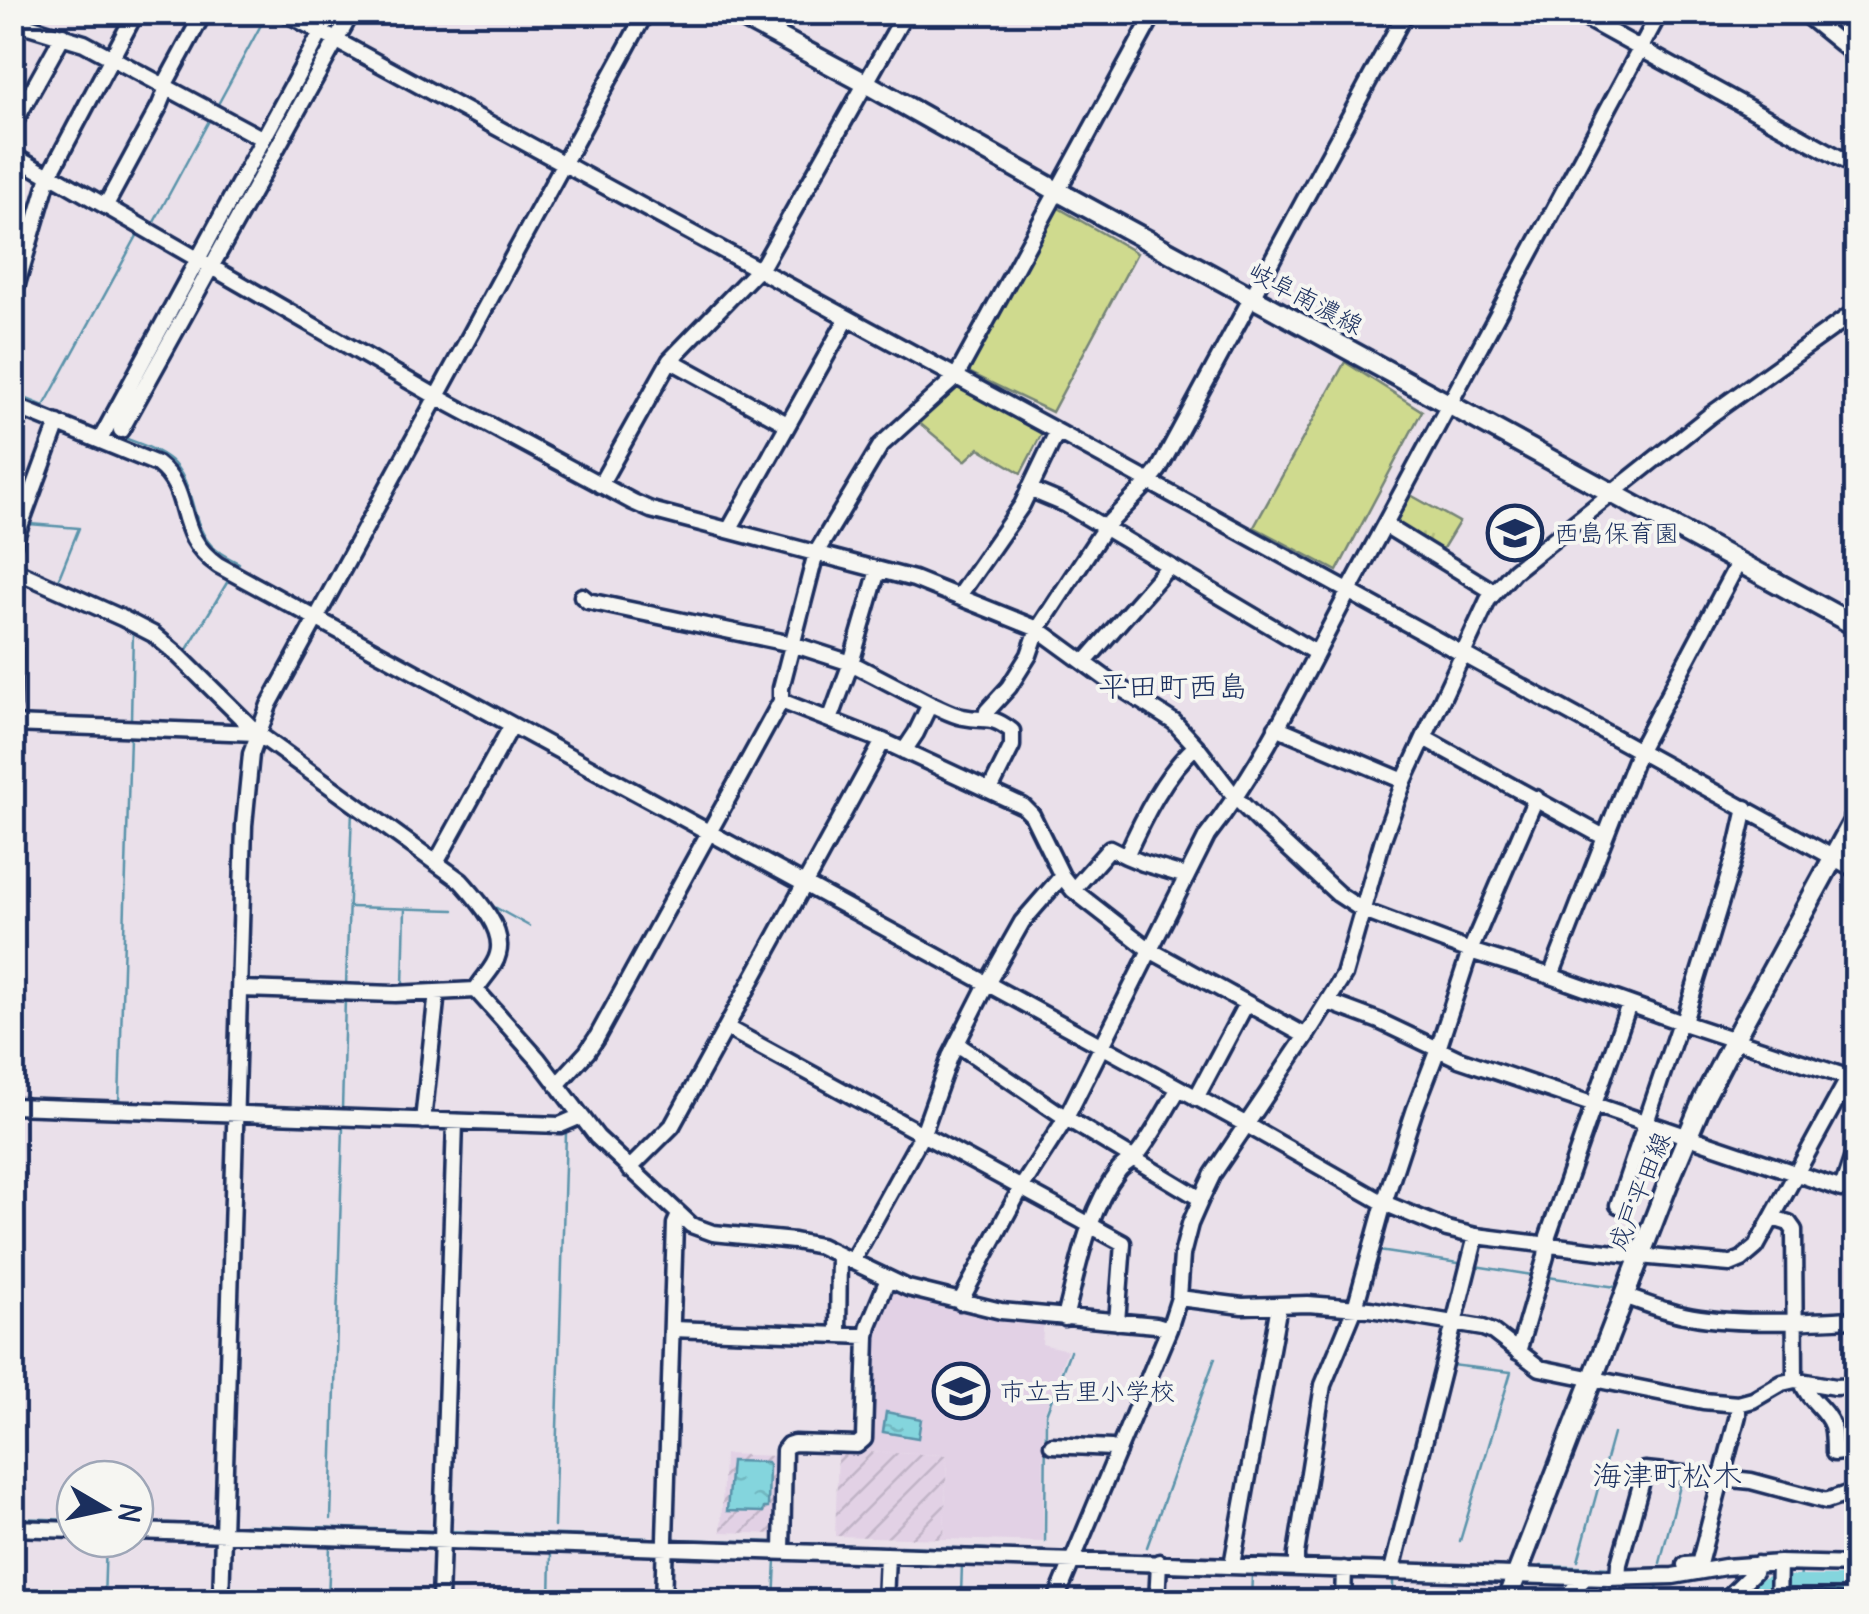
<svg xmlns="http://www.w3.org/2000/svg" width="1869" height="1614" font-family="Delius,'Klee One',sans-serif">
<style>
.built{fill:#e2d1e5}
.industrial{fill:url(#industrial-furrows)}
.grass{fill:#cfda8e;stroke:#758476;stroke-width:2.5}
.park{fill:url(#park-tufts);stroke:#758476;stroke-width:2.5}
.water{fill:url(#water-ripples);stroke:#5a93aa;stroke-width:2.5}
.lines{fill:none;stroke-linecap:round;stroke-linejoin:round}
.stream{stroke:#5a93aa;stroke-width:2.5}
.river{stroke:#84d5dd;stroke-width:18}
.minor-casing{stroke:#1b2f5e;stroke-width:21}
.major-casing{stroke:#1b2f5e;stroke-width:25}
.minor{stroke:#f6f6f2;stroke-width:14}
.major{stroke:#f6f6f2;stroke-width:18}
.labels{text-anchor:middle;stroke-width:8;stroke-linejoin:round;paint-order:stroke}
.street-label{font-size:25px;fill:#1b2f5e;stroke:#f6f6f2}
.poi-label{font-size:25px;fill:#1b2f5e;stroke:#f6f6f2;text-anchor:start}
.quarter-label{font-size:30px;fill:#1b2f5e;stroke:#f6f6f2}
</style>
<defs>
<pattern id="industrial-furrows" width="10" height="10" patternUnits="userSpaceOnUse" patternTransform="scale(2.5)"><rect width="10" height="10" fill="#e2d1e5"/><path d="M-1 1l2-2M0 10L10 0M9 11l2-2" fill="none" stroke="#c1b4c7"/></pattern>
<pattern id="park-tufts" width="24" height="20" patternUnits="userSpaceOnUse" patternTransform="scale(2.5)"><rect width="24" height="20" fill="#cfda8e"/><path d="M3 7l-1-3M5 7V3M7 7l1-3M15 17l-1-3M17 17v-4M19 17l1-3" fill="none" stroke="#b1bb7d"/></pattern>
<pattern id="water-ripples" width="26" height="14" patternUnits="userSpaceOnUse" patternTransform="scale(2.5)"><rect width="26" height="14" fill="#84d5dd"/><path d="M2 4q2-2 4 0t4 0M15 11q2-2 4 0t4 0" fill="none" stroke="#71b7c0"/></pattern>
</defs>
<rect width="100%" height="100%" fill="#eae0ea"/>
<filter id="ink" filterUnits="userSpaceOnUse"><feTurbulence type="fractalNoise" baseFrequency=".01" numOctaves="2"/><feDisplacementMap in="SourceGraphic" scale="20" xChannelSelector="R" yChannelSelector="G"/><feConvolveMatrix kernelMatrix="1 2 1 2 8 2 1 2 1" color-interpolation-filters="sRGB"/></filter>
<g filter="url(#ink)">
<path class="built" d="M895,1285L1044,1319L1042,1344L1067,1350L1044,1414L1043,1542L944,1539L947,1455L867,1452L872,1330L888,1288Z"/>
<path class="industrial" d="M838,1451L947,1455L944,1539L835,1536Z
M724,1454L776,1456L773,1534L721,1532Z"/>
<path class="grass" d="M1055,206L1137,253L1052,412L964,370Z
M1345,362L1422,411L1337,571L1254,527Z
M954,382L1042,433L1021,473L979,448L965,461L917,421Z"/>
<path class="park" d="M1407,493L1459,522L1439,555L1389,525Z"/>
<path class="water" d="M886,1412L921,1419L918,1438L883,1432Z
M731,1461L767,1462L769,1465L768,1508H764L763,1512L727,1511Z"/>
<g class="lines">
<path class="stream" d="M331,33L342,12
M216,108L268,12
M49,160L65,131
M153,224L211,117
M208,257L327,40
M141,379L202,268
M12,393L44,406L138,234
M116,426L112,433C130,441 155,447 170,460C196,483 189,522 212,546C220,554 229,558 239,563L237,566
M29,524L79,528L56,585
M108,619L124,626
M185,653L228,581
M208,675L251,715
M131,720L133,631L131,630
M16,732L130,736L119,1103
M269,732L350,792
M491,905L529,926
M350,907L454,910
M346,986L352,809
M403,986L405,909
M1847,1066L1856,1069
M342,1110L345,998
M1379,1251L1465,1264
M1475,1266L1532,1275
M1548,1277L1616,1287
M1657,1300L1678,1307
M1721,1313L1773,1315
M1451,1365L1511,1372L1460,1541
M12,1518L75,1520
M331,1519L343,1127
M135,1522L204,1524
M244,1525L438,1531
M554,1527L566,1133
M446,1531L649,1538
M673,1539L775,1542
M1045,1542L1046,1414L1070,1351
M789,1543L882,1546
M900,1546L987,1549
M1147,1547L1215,1358
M1003,1550L1047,1551
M1095,1553L1225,1557
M1802,1556H1818
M1237,1557L1289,1559
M1825,1557L1856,1558
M1300,1559L1387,1562
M1578,1561L1613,1434
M1398,1563L1457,1565
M1660,1563L1681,1482
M1468,1565L1489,1566
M1541,1566L1612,1568
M1625,1568L1663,1569
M1800,1584L1801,1571
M104,1602L106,1539
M328,1602L330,1545
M550,1602L551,1552
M774,1602L776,1559
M958,1602L961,1595L962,1564
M1251,1602L1252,1574
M1393,1602V1578
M1643,1602L1658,1588"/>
<path class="river" d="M1746,1602L1756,1592L1770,1585H1856"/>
<g class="minor-casing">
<path id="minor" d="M284,12L1093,451L1856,870
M1574,12L1856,167
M1802,12L1856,56
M12,21L84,43L263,139
M164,86L204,12
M12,127L63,35
M12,155L49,176
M50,174L437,397L633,502L651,510L914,579L1038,629L1108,680L1174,722L1196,746L1235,797L1259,821L1338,894L1364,911L1470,951L1551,976L1680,1022L1856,1080
M106,205L160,105L167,88
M12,301L49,176L136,12
M670,360L787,424
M12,405L157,464C195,493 172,533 218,565L1247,1125L1384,1203L1355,1308L1323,1385L1296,1554V1567
M121,430L352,12
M100,440L332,12
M600,485L670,360L764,263L906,12
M1029,489L1065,504L1316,653
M1385,525L1494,592
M729,530L847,319
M12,548L58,423
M12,569L122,618L153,634L178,655L257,733L461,881C477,899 505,929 498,954C495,968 482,978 476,990
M582,596L588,601L792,644L851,663L878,570
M958,597L1022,505L1057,432
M1085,662L1169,566
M781,701L883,741L1023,806L1032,815L1062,876L1073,890L1150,950L1306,1036
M12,706L16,578L19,573
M986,718L987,711L1009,687L1029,655L1038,629L1105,527L1149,482L1159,469L1406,12
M830,720L851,663L930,704
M12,724L257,733
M1276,727L1404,781
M1424,738L1604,837
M904,751L916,733L930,704C940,708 952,715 963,717C987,722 990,714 1012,731V746L990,790
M1536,798L1470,951L1438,1049L1415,1109L1384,1203L1447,1229L1476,1236L1639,1256L1730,1264L1742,1259L1756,1247L1849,1077
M1126,856L1143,863L1186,876
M436,863L512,725
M1073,890L1110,848L1126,856C1143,818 1165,773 1196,746
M1551,976L1639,750L1738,563
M240,989L395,994L476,990L538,1059L597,1137L691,1225L713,1233L794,1241L820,1246L908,1288L1001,1311L1156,1325L1169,1329
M1328,1002L1379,1021L1459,1059L1842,1189L1856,1147
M1684,1022L1736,852L1746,808
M727,1028L1123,1243L1117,1322
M957,1044L1066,1118L1201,1199
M557,1085L587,1052L597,1037L781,701V688L816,553L881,445L956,377L1155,12
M1196,1098L1246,1004
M12,1106L560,1125L581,1116
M423,1121L437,992
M629,1169L672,1126L883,741
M1618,1205L1680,1022
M1773,1218L1789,1223L1794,1230L1795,1380
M852,1261L923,1133L950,1057L987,984L1022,922L1062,876
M1624,1296C1644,1303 1664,1311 1684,1315C1735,1326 1804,1321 1856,1319
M1179,1298L1242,1306L1308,1304L1370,1309L1483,1328L1493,1332L1540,1368L1703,1401L1738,1404L1753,1400L1782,1383L1795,1380L1835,1387L1856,1386
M960,1302L1021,1188L1066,1118L1207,836C1269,757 1310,662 1358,574C1460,387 1558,199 1660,12
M1065,1318C1078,1269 1087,1211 1119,1170C1124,1164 1131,1161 1137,1155C1153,1135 1165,1111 1179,1088
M672,1329L867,1336
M838,1334L839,1255
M1518,1352L1546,1256L1548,1236L1629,1004
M1802,1382C1807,1400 1826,1408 1832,1426C1834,1434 1834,1444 1834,1453L1856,1450
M1052,1445L1111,1448L1118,1452
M12,1528L75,1530
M135,1531L1608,1578L1673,1576L1725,1567L1779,1563L1856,1565
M782,1551L784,1450L788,1445L794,1443L857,1445L864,1439L867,1336L869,1325L888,1279
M1232,1565L1279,1305
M1685,1565L1699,1564L1738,1415V1404
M1392,1570L1476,1236
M1618,1578L1619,1564L1645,1470L1751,1481L1826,1501L1856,1491
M221,1602L244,825L251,754L269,705L646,12
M440,1602L455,1122
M663,1602L675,1224L679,1215
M885,1602L887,1555
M1055,1602L1169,1329L1179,1298L1182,1255L1190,1224L1201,1199L1213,1174L1306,1036L1344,975L1383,839L1404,781L1488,600L1514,571L1709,416L1856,311
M1157,1602L1159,1562
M1343,1602L1344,1569
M1560,1602L1586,1577
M1723,1602L1754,1572L1757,1564
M1777,1602L1794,1599L1840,1602
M1778,1602L1779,1563"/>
</g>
<g class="major-casing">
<path id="major" d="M732,12L867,84L1057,191L1856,626
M1506,1602L1671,1176L1703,1100L1735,1038L1856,816"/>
</g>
<use href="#minor" class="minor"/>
<use href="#major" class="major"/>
</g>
</g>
<defs>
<g id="school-ring" transform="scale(2.875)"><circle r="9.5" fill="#f6f6f2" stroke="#1b2f5e" stroke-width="1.5"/><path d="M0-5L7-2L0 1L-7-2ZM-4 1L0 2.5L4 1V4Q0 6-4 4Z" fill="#1b2f5e"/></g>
</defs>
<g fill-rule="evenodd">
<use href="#school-ring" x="1515" y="533"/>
<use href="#school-ring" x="961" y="1391"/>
</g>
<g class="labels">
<g class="street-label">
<text transform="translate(1306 298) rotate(28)" y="9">岐阜南濃線</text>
<text transform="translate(1639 1191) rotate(-68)" y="9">成戸平田線</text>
</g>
<g class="poi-label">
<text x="1554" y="542">西島保育園</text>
<text x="1000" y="1400">市立吉里小学校</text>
</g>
<g class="quarter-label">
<text x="1173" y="697">平田町西島</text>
<text x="1667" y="1486">海津町松木</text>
</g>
</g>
<rect width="1869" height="1614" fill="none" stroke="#f6f6f2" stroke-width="50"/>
<rect x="25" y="25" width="1819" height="1564" fill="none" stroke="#1b2f5e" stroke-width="4" filter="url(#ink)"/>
<g transform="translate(105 1509) rotate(99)"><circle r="48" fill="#f6f6f2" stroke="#9ea6b7" stroke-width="2.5"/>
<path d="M0-8L18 38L0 25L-18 38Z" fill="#1b2f5e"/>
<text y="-15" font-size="28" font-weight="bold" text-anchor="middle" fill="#1b2f5e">N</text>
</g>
</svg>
